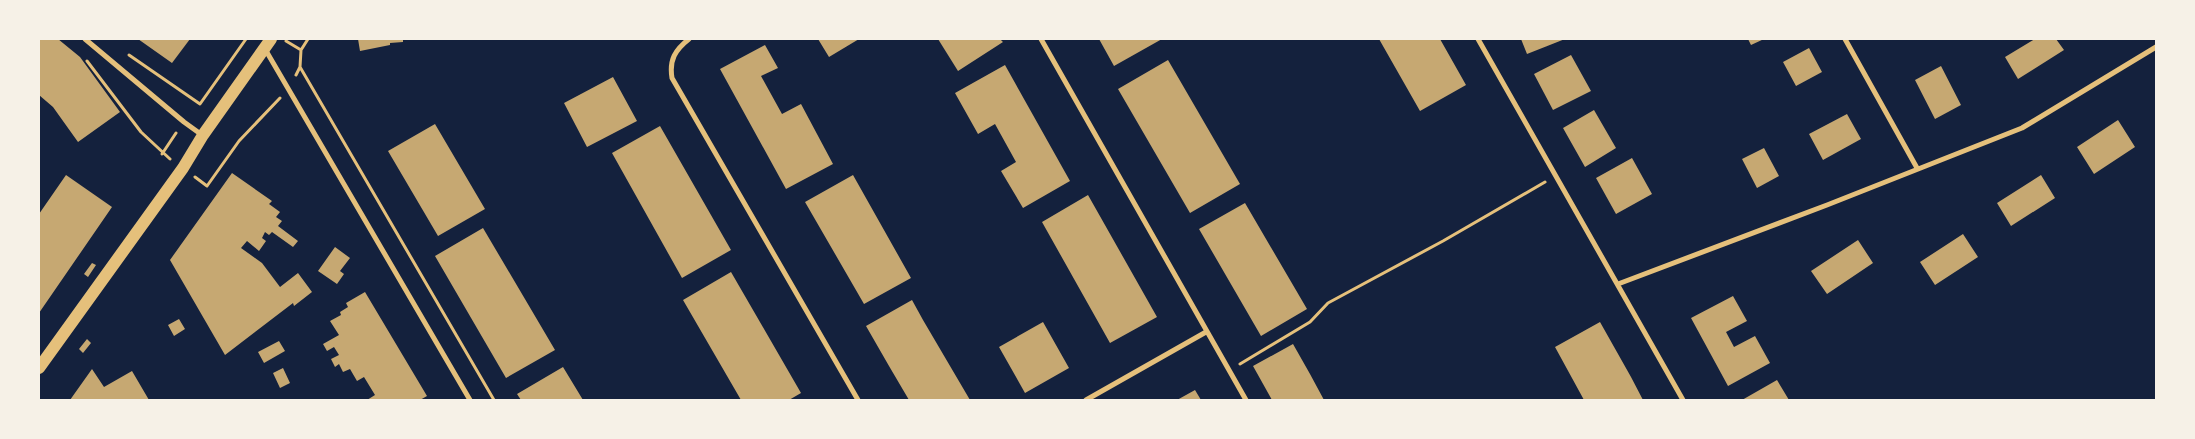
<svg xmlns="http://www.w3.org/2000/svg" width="2195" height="439" font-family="Figtree,sans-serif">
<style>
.building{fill:#c6a872}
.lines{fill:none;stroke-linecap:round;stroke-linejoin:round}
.path{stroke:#e5c07b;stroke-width:3}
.minor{stroke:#e5c07b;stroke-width:5}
.primary{stroke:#e5c07b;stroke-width:12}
</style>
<rect width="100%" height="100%" fill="#14213d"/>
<path class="building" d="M39,39H58L80,57L120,112L78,142L53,107L39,95Z
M138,39H190L172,63Z
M358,39H403V42L390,43V45L360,51Z
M818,39H859L829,57Z
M938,39H1000L1003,42L958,71Z
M1099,39H1162L1114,66Z
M1379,39H1440L1466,85L1420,111Z
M1521,39H1565L1527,54Z
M1748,39H1764L1751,45Z
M2035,39H2056L2064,50L2018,79L2005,57Z
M765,45L778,68L761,76L782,114L801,104L833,164L786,189L720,69Z
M1809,48L1822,72L1796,86L1783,62Z
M1571,55L1591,91L1553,110L1534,74Z
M1168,60L1240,184L1190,213L1118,89Z
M1005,65L1070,181L1023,208L1001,171L1016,162L995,124L978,134L955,93Z
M1941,66L1961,105L1935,119L1915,80Z
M613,77L637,121L587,147L564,103Z
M1594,110L1616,148L1585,167L1563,128Z
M1847,114L1861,139L1823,160L1809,134Z
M2118,120L2135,147L2094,174L2077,147Z
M435,124L485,209L438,236L388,151Z
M660,126L731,250L682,278L612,153Z
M1764,148L1779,176L1757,188L1742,159Z
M1632,158L1652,194L1616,214L1596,178Z
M232,173L272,201L269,204L280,212L276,217L282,221L278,226L298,241L293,247L272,232L269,235L265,232L262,238L266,241L259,251L247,241L241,248L262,263L280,287L298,273L312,292L294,306L293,303L225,355L170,260Z
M66,175L112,207L39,313V214Z
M853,175L911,278L864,304L805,202Z
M2041,175L2055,198L2011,226L1997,203Z
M1088,195L1157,317L1110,343L1042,222Z
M1245,203L1307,309L1261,336L1199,229Z
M483,228L555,350L506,378L435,256Z
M1963,234L1978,257L1935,285L1920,262Z
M1858,240L1873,263L1827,294L1811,271Z
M335,247L350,258L340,271L344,274L337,284L318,271Z
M92,263L96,265L88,277L84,274Z
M731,272L801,393L789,400H741L683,300Z
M365,292L427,396L420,400H367L375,395L364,377L357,381L350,369L343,372L339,364L335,367L331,359L339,355L334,347L327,351L323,344L339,335L330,321L341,315L340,312L348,307L346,303Z
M1733,296L1747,321L1726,332L1734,347L1755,336L1770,363L1728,386L1691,318Z
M912,300L923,320L970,400H909L889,366L866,326Z
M179,319L185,329L174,336L168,325Z
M1043,322L1069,368L1025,393L999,347Z
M1600,322L1631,377L1643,400H1584L1555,347Z
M87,339L91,343L83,353L79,349Z
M279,341L285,351L264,363L258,352Z
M1293,344L1310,374L1324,400H1272L1253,366Z
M563,367L583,400H521L517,394Z
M283,368L290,383L280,388L273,373Z
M92,369L104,387L132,371L149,400H70Z
M1777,380L1789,400H1742Z
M1195,390L1201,400H1177Z"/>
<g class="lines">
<path class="path" d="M286,41L301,50
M129,55L200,104L246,39
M87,61L141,132L170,159
M300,67L494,400
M296,75L300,67L301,50L308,39
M162,154L176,133
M195,177L207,186L239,141L280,98
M1240,364L1310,322L1328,303L1443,241L1545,182"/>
<path class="minor" d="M85,39L184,122L202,135
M689,39C675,50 669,60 672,78L858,400
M1041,39L1246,400
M1478,39L1683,400
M1845,39L1917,168
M265,49L470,400
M1618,284L1827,205L2022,128L2156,47
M1086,400L1206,332"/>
<path class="primary" d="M39,368L183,168L203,135L271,39"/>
</g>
<rect width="2195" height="439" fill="none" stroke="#f6f1e7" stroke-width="80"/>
</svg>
